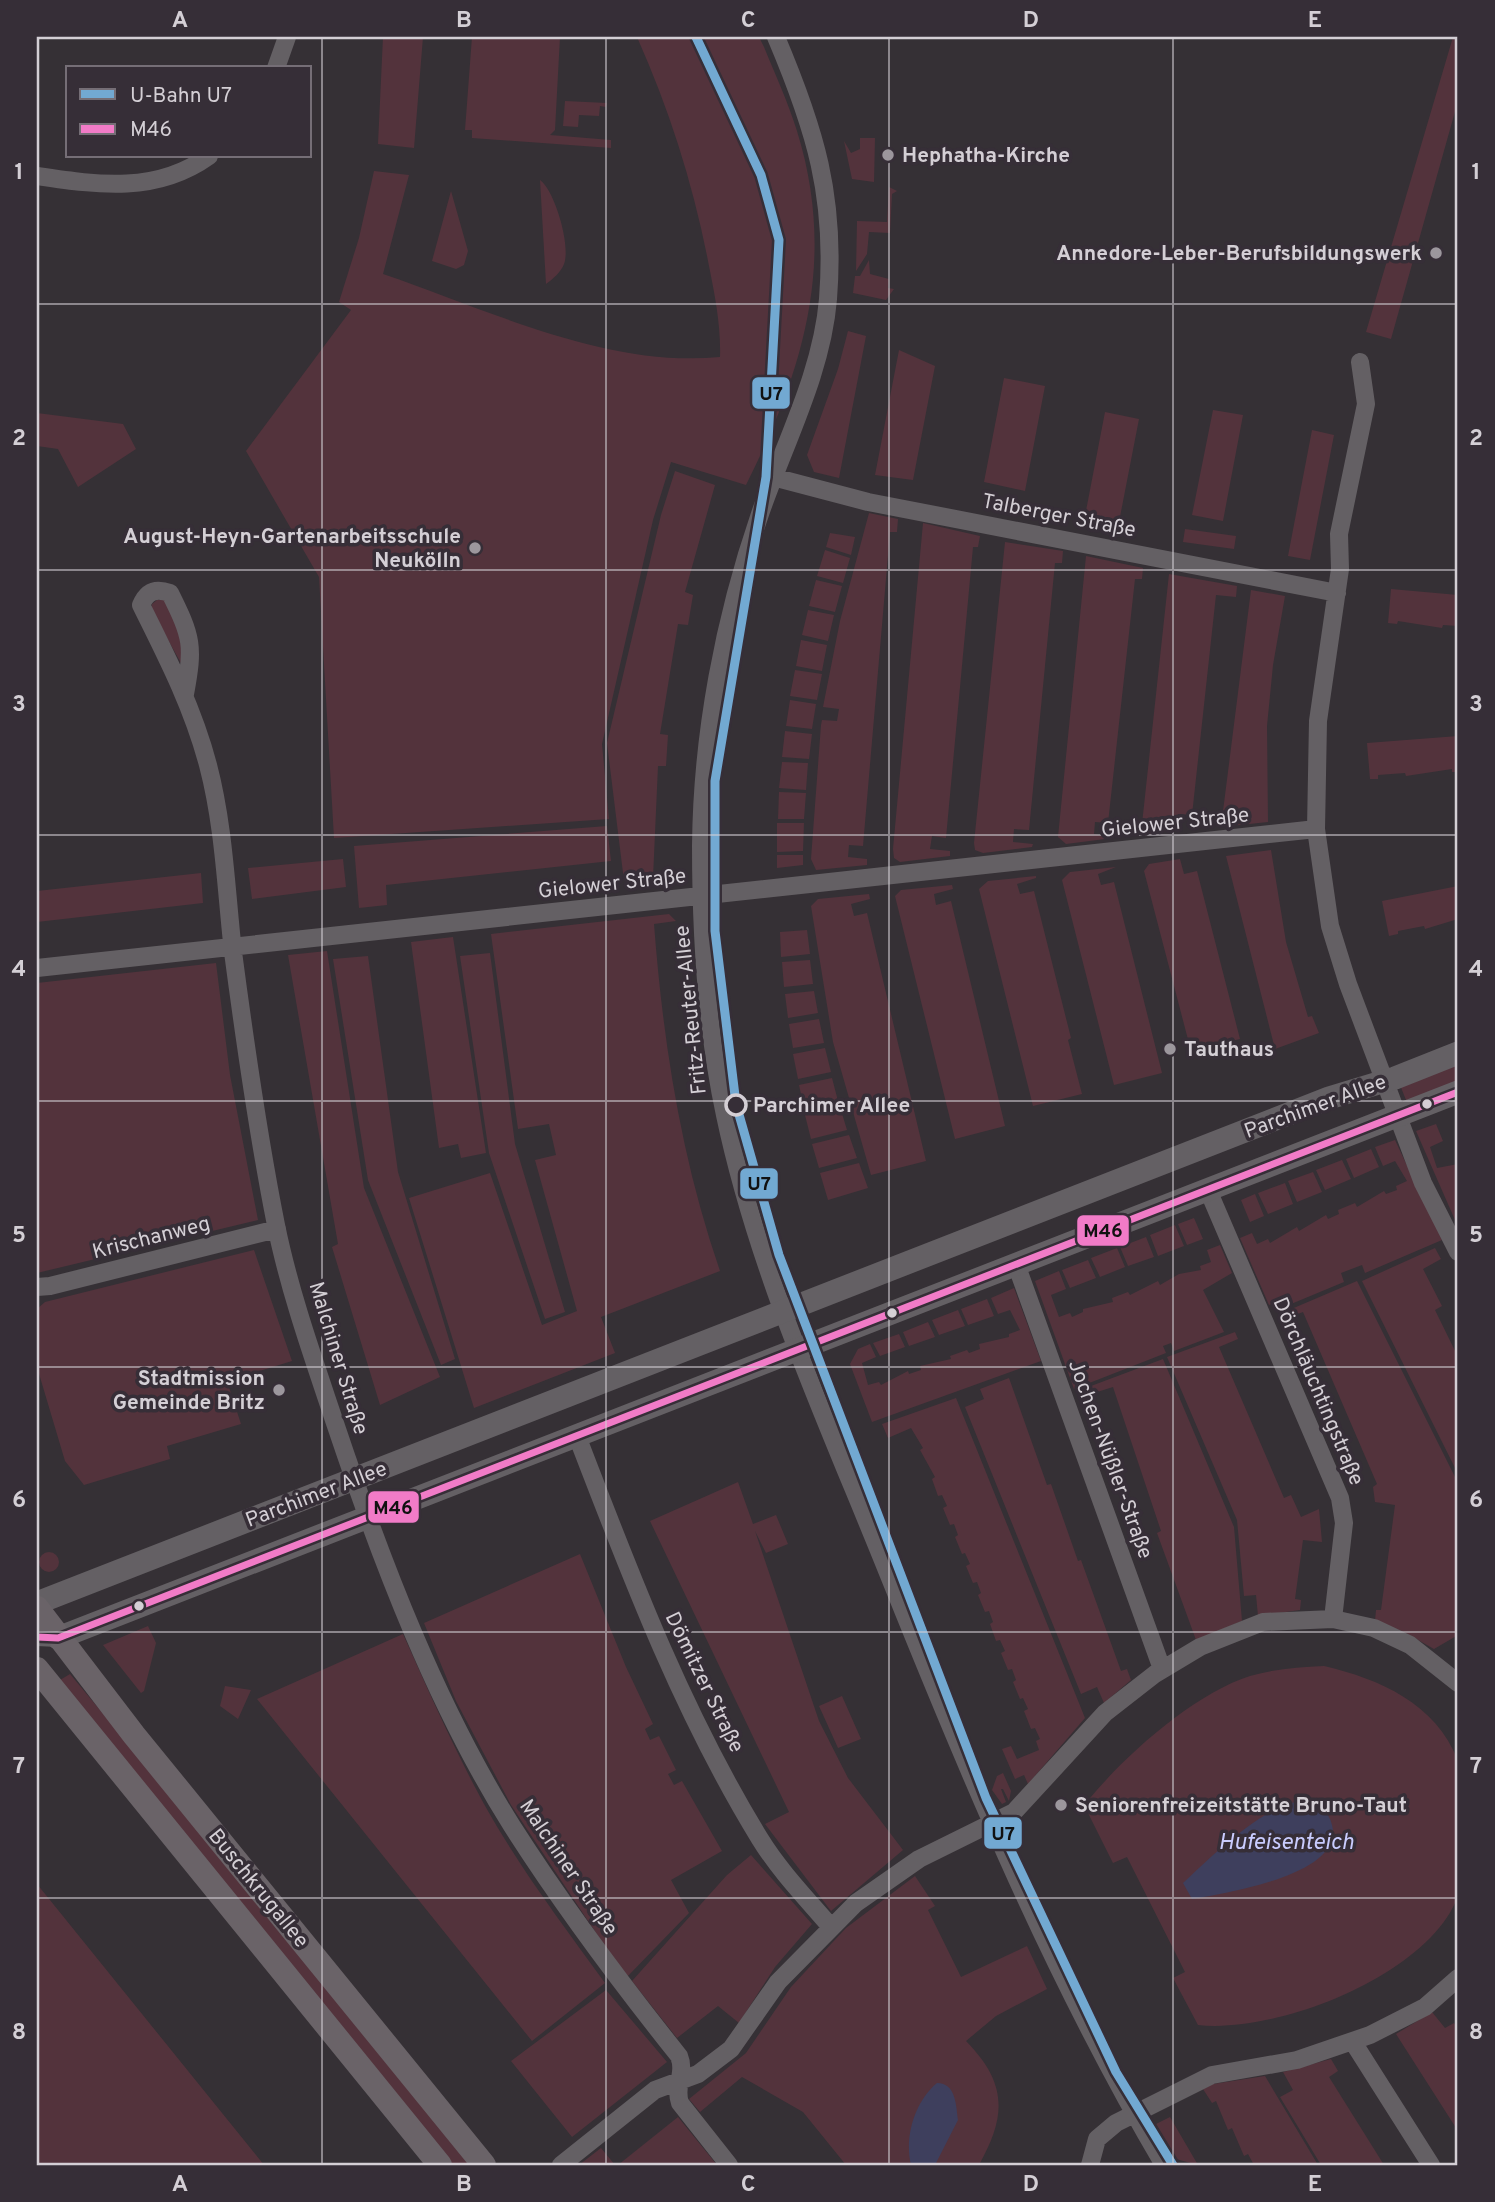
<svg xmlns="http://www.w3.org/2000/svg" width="1495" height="2202" font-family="Overpass,sans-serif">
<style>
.green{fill:#53333c}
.water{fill:#3e3f5d}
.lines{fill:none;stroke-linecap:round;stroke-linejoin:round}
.minor{stroke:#646064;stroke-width:18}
.tertiary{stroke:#646064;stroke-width:23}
.secondary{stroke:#6a6368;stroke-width:24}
.bus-1-casing{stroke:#362e37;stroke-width:12}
.bus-1{stroke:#f17bc7;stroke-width:7}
.metro-1-casing{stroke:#362e37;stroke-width:14}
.metro-1{stroke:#72a9d2;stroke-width:9}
.grid{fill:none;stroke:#d4cfd5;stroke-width:2;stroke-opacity:0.55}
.poi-dot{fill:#9c979d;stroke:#362e37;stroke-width:2.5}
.bus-dot{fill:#d4cfd5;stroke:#362e37;stroke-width:2.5}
.stop-dot{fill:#362e37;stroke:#d4cfd5;stroke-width:3.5}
.labels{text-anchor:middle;stroke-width:7;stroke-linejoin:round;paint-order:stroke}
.poi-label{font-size:21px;font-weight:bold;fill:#d4cfd5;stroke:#362e37;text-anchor:start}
.street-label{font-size:21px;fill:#d4cfd5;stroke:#362e37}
.stop-label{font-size:21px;font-weight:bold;fill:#d4cfd5;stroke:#362e37;text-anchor:start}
.water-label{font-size:23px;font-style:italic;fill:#c9ccfe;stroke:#362e37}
.line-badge{stroke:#362e37;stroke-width:2.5}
.pale-badge-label{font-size:19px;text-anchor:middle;font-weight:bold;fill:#111}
.neatline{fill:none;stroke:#d4cfd5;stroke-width:2.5}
.grid-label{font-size:23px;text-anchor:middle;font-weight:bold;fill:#d4cfd5}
</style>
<rect width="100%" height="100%" fill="#353035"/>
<path class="green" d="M383,37H423L414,148L378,144Z
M472,37H560L555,130L550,135L611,140V148L472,138V130H465Z
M637,37H759L764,47C775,74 788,102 797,131C837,260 804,369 746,485L671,462L653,520L602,744L609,819L334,838L319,577L246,451L351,310L339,302L359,238L374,171L409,175L383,274C489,310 606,368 720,357C721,326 715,296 709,266C694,187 670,111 637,37Z
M1453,37H1458V101L1391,339L1366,332Z
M565,101L607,103L606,107L600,106L599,116L579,115L578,127L563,126Z
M860,138H875L874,182L852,179L844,141L851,153L860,149Z
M540,180C555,191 571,246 564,264C561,272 553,279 546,284Z
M889,187L897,191L892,194L890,233L869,232L867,254L856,271L857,221L887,222Z
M451,191L468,251L464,265L456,269L432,261Z
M869,260L870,274L889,279L888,288L894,289L886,300L853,293L855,276H860Z
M848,331L866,336L839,478L814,472L807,455L838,369Z
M899,350L935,366L913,480L875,475Z
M1004,378L1045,386L1025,491L984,482Z
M1213,410L1243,415L1223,521L1192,515Z
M1105,412L1139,419L1119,522L1085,516Z
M37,413L123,424L136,449L78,487L58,449L37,446Z
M1312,430L1334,435L1310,560L1288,556Z
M675,471L715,485L685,592L693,595L688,625L678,624L660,734L668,735L666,766H658L653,878L624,881L607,743L661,515Z
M869,513L898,519L897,532H890L863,846L849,845L848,857L867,859V865L816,870L811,859L821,725L822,720L837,721L839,709L823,707L840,621Z
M923,523L980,536L978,547H973L946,838L932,836L930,849L950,851V856L900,862L894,858L893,849Z
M1185,529L1236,536L1234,549L1183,542Z
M830,533L855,537L851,555L826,547Z
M1005,542L1063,551L1062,563H1055L1029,830L1014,829L1013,842L1033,844L1032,847L983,853L975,850L974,843Z
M825,550L850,558L843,583L817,576Z
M1086,556L1143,568L1142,579H1135L1108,823L1095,822L1094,834L1113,838L1066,844L1058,837Z
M1169,574L1237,586L1236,597L1216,595L1192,815L1178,814L1176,830L1147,834L1142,832V824Z
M816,580L842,586L835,612L809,606Z
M1391,589L1458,595V626L1443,625L1442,628L1398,621L1397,624L1388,623Z
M1251,590L1285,596L1273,665L1267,726L1268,822L1221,827Z
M157,600H165L181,630V663L151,610L152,604Z
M808,610L834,615L828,641L802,635Z
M801,640L827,645L822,671L796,666Z
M795,670L822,674L817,700L790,696Z
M790,700L816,704L812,729L786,726Z
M785,731L812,734L809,759L782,757Z
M1458,736V772H1452V769L1406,776L1405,773L1378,775V779H1370L1367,743Z
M782,762L808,763L806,790L779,788Z
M779,792L806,793L804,819H778Z
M777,823H804L803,851L777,852Z
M607,826L611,861L386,885L387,905L359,908L354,846Z
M1271,850L1286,942L1308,1017L1312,1016L1319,1033L1275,1049L1226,856Z
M777,855H803V865L777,868Z
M343,859L346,887L252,899L248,868Z
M1180,859L1184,874L1197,871L1240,1039L1191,1051L1144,871L1149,864Z
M1116,867L1098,874L1101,885L1114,882L1162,1073L1114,1085L1062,880L1070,872Z
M201,873L203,903L37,922V891Z
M1036,876V878L1017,884L1020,894L1034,891L1071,1038L1068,1040L1082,1094L1033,1106L979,889L988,881Z
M952,885L953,889L934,894L936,905L951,901L1005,1126L955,1139L895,896L901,890Z
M1458,886V919L1425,929L1424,926L1398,931V934L1389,936L1382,901Z
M869,894L870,899L851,904L854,916L867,913L926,1161L871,1175L833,1042L811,906L818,899Z
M669,914L676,921L654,924C663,1042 681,1158 720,1271L601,1317L615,1353L474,1408L409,1198L490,1173L542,1325L577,1311L535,1160L556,1155L549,1124L518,1129L491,934Z
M807,930L810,954L781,957L780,932Z
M453,937L486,1153L461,1158L458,1144L439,1148L411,942Z
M327,951L364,1188L440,1377L380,1405L332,1247L338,1244L288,955Z
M490,953L515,1144L565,1312L545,1319L489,1153L460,956Z
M368,956L398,1172L455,1359L441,1365L368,1180L333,959Z
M810,960L813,984L784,987L782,962Z
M216,963L230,1075L258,1220L37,1273V983Z
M814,991L818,1013L788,1018L785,994Z
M819,1019L824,1043L793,1048L789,1024Z
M825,1048L831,1072L798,1079L793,1054Z
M1458,1063V1085L1408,1105L1400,1085Z
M832,1078L838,1101L804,1108L799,1085Z
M840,1107L847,1130L811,1139L805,1115Z
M1436,1124L1443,1141L1430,1147L1437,1168L1458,1164V1219L1455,1220L1416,1131Z
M849,1135L857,1158L819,1168L812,1144Z
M1395,1140L1442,1240L1365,1273L1362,1265L1341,1273L1344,1282L1279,1309L1276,1302L1269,1305L1240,1238L1252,1233L1257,1244L1268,1239L1270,1243L1297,1227L1299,1231L1326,1215L1328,1219L1339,1214L1338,1210L1355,1203L1357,1207L1384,1191L1386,1194L1397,1190L1396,1186L1407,1181L1395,1161L1383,1166L1375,1147Z
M1371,1149L1379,1167L1354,1178L1346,1159Z
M1342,1160L1351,1179L1325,1190L1316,1170Z
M859,1163L868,1188L828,1200L820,1173Z
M1313,1172L1322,1192L1297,1202L1288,1181Z
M1285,1183L1293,1204L1268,1214L1258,1193Z
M1255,1194L1264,1216L1250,1222L1241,1200Z
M1194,1218L1203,1239L1187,1245L1178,1224Z
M1175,1225L1184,1246L1158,1256L1150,1235Z
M1146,1237L1154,1257L1128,1266L1120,1247Z
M1220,1245L1232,1273L1203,1290L1224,1332L1174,1351L1171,1343L1163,1346L1166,1353L1074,1389L1035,1281L1059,1271L1066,1289L1051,1295L1059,1317L1070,1313L1072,1317L1083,1312V1309L1113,1302L1112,1298L1128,1292L1130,1295L1158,1281L1160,1285L1179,1274L1201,1270L1200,1266L1211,1262L1207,1250Z
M1117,1248L1125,1267L1100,1277L1091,1258Z
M1435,1248L1441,1259L1423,1269L1442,1306L1435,1310L1458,1357V1474L1362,1281Z
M254,1250L292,1361L227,1381L241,1424L167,1446L170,1459L84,1485L65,1461L37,1367V1309L45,1302Z
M1088,1260L1096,1278L1070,1288L1062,1270Z
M1357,1281L1458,1483V1635L1434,1649L1404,1632L1375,1621L1376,1610H1381L1395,1505L1375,1502L1373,1487L1377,1484L1303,1312L1285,1319L1282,1313Z
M1014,1288L1041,1361L872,1422L850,1364L858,1349L870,1344L876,1357L862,1363L868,1385L879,1382L881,1385L908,1371L909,1374L921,1370L920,1366L951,1359L950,1356L967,1350L969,1353L980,1349L979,1344L1009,1337V1334L1020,1330L1010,1310L998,1314L991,1298Z
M987,1299L994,1316L968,1325L961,1309Z
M958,1310L965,1326L939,1335L932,1320Z
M928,1322L935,1337L909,1346L903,1332Z
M1235,1332L1238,1339L1219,1347L1284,1498L1291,1495L1301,1517L1319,1509L1322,1542L1303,1540L1295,1599L1301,1600L1300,1610L1258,1616L1256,1595L1244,1596L1237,1520L1167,1357Z
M899,1334L905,1347L880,1356L873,1343Z
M1163,1359L1234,1527L1242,1621L1196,1640L1157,1533L1161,1531L1113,1387L1094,1393L1091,1386Z
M1009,1378L1047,1485L1051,1484L1078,1561L1081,1560L1121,1671L1127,1669L1131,1680L1104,1703L1097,1687L1081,1694L965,1407L984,1399L980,1389Z
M956,1398L1085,1718L1028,1784L1024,1775L1015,1779L1002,1749L1011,1746L1017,1759L1039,1750L1036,1741L1040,1739L1035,1728L1031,1729L1024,1711L1028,1709L1023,1698L1020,1699L1013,1682L1016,1680L1012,1669L1008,1670L1001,1653L1005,1651L1000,1640L996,1641L990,1624L993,1622L989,1611L985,1612L978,1595L981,1593L977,1582L973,1583L966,1566L970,1564L965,1553L962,1554L955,1537L958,1535L954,1524L950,1525L943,1508L947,1506L942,1495L938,1496L932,1479L935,1477L920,1450L923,1448L911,1428L888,1438L882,1424Z
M738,1482L753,1524L776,1515L788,1544L766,1553L755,1531L819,1721L848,1778L903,1850L831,1911L765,1824L789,1812L650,1521Z
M39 1562a10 10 0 1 1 20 0a10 10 0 1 1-20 0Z
M580,1554L626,1667L653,1724L645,1729L650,1740L659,1736L676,1770L668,1774L674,1785L682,1781L722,1851L671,1880L689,1913L626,1978L511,1805L456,1701L424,1623Z
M148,1626L156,1643L144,1691L141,1693L103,1645Z
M403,1634C429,1692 454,1749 484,1804C519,1867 563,1925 605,1983L532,2041L257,1699Z
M1324,1666C1379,1679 1436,1703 1458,1761V1896C1429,1975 1277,2034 1198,2025L1173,1978L1185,1972L1127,1857L1113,1863L1086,1809V1803C1123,1757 1193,1694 1250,1676C1275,1669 1298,1667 1324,1666Z
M70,1674L115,1728L474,2165H451L60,1680Z
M225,1686L251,1690L238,1719L220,1706Z
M842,1696L861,1739L838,1748L819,1706Z
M1003,1773L1011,1791L1009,1801L1003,1789H1001L1006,1802L1002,1804L992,1790L997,1776Z
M751,1855L812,1924L775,1967L739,2023L718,2006L677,2038L632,1981L727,1875Z
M915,1876L935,1906L928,1910L961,1977L1027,1946L1047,1989L996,2016L966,2041C1007,2083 1007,2115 979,2165H846L803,2112L742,2077L700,2112L689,2099L746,2053L791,1987L846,1928Z
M37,1884L264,2165H37Z
M606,1990L667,2062L572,2137L511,2061Z
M1432,2012L1445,2028L1454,2023L1458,2029V2131L1396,2034Z
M1331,2059L1338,2071L1329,2077L1384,2165H1321L1280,2097L1293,2090L1283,2072Z
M1265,2076L1318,2165H1254L1248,2154L1244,2156L1232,2128L1228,2130L1216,2101L1212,2103L1203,2089L1213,2084Z
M678,2117L717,2165H618Z
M1170,2117L1198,2165L1176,2159L1156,2124Z
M601,2148L615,2165H579Z"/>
<path class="water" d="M1305,1801C1318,1804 1329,1811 1332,1825C1345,1875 1225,1893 1192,1899L1183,1883C1210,1858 1267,1801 1305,1801Z
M937,2083C956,2083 956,2105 958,2120L935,2165H911C904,2137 915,2101 937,2083Z"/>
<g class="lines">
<path class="minor" d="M776,37C815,129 836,197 828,299C822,373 784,444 760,514C724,619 702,734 701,846C701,936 706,1027 725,1115C759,1277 831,1430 892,1583C972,1782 1055,1980 1164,2165
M276,68L287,37
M37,176C98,185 156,194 209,156
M1360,362L1366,404L1339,534L1340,569L1318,721L1316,829L1330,926L1348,984L1423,1183L1458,1252
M773,477L868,502L1337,593
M185,694C194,646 192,637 170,593C156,588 147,591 141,605C167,657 193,708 208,765C224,826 226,889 233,952C245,1043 258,1135 276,1225C290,1294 315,1363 337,1429C382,1563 437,1707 512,1826C563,1906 620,1982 679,2056C686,2073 674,2086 680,2103L729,2165
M37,968L1316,829
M1208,1190L1340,1498L1344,1523L1333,1619
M1016,1264L1162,1669
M37,1287L50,1286L277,1229
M577,1436C630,1574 682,1712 760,1839C779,1870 806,1898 830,1926
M37,1637L58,1638
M1353,2042L1431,2165
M561,2165L655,2090L698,2074L731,2049L778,1982L856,1903L919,1859L1014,1812L1105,1713L1155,1674L1200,1647L1263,1622L1333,1619L1374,1628L1410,1645L1458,1683
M1090,2165L1097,2139L1116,2123L1212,2075L1297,2060L1370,2035L1425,2007L1458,1978"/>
<path class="tertiary" d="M37,1603L1329,1098L1395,1078L1458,1053
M58,1638L1458,1092"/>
<path class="secondary" d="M37,1608L134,1735L484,2165
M37,1669L440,2165"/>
<g class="bus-1-casing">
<path id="bus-1" d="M37,1637L58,1638L1458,1092"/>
</g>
<use href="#bus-1" class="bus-1"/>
<g class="metro-1-casing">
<path id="metro-1" d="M696,37L761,175L779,240L766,477L715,781V931L736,1104L779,1255L986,1798L1116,2072L1173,2165"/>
</g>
<use href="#metro-1" class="metro-1"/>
</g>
<path class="grid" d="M322,37V2165M606,37V2165M889,37V2165M1173,37V2165M37,304H1458M37,570H1458M37,835H1458M37,1101H1458M37,1367H1458M37,1632H1458M37,1898H1458"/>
<g class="poi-dot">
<circle cx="888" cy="155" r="7"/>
<circle cx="1436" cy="253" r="7"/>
<circle cx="475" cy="548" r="7"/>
<circle cx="1170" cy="1049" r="7"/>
<circle cx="279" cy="1390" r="7"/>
<circle cx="1061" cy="1805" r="7"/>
</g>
<g class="bus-dot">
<circle cx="1427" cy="1104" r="6"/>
<circle cx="892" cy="1313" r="6"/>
<circle cx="139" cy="1606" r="6"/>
</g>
<circle class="stop-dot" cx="736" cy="1105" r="10"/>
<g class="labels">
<g class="poi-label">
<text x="902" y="162">Hephatha-Kirche</text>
<text x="1422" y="260" text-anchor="end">Annedore-Leber-Berufsbildungswerk</text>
<text x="461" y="543" text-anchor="end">August-Heyn-Gartenarbeitsschule<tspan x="461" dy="24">Neukölln</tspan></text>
<text x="1184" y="1056">Tauthaus</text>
<text x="265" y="1385" text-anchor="end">Stadtmission<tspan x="265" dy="24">Gemeinde Britz</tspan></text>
<text x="1075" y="1812">Seniorenfreizeitstätte Bruno-Taut</text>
</g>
<g class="street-label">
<text transform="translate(1059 515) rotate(11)" y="7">Talberger Straße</text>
<text transform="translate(1175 822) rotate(-6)" y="7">Gielower Straße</text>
<text transform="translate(612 883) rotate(-6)" y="7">Gielower Straße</text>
<text transform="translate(690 1010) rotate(-96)" y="7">Fritz-Reuter-Allee</text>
<text transform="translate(1315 1106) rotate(-20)" y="7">Parchimer Allee</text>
<text transform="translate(151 1237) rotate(-14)" y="7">Krischanweg</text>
<text transform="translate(339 1358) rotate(73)" y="7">Malchiner Straße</text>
<text transform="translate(1319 1391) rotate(67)" y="7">Dörchläuchtingstraße</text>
<text transform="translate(1111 1459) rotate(70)" y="7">Jochen-Nüßler-Straße</text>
<text transform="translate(316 1494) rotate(-21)" y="7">Parchimer Allee</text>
<text transform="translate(705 1682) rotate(64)" y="7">Dömitzer Straße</text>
<text transform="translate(569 1867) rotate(56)" y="7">Malchiner Straße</text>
<text transform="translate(259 1888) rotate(51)" y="7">Buschkrugallee</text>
</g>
<g class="stop-label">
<text x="753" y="1112">Parchimer Allee</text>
</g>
<g class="water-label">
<text x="1286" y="1849">Hufeisenteich</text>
</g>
</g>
<g class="line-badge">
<rect x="751" y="376" width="40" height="34" rx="7" fill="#72a9d2"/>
<rect x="739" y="1167" width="40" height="33" rx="7" fill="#72a9d2"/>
<rect x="1076" y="1214" width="54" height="33" rx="7" fill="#f17bc7"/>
<rect x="367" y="1490" width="53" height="34" rx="7" fill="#f17bc7"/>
<rect x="983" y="1816" width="40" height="34" rx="7" fill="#72a9d2"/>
</g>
<g class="pale-badge-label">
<text x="771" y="400">U7</text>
<text x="759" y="1190">U7</text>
<text x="1103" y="1237">M46</text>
<text x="393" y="1514">M46</text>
<text x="1003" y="1840">U7</text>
</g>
<rect width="1495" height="2202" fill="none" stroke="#362e37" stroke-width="77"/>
<rect x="66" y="66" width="245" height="91" fill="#362e37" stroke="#756e76" stroke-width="2"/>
<rect x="80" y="89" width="35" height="10" fill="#72a9d2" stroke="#756e76" stroke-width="2"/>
<text x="130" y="102" font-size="21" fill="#d4cfd5">U-Bahn U7</text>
<rect x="80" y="124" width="35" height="10" fill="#f17bc7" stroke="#756e76" stroke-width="2"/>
<text x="130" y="136" font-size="21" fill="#d4cfd5">M46</text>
<rect x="38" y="38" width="1418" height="2126" class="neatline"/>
<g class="grid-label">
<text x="180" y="27">A</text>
<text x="464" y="27">B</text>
<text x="748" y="27">C</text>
<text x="1031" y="27">D</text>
<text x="1315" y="27">E</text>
<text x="19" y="179">1</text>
<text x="1476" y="179">1</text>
<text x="19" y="445">2</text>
<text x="1476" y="445">2</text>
<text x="19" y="711">3</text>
<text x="1476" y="711">3</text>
<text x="19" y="976">4</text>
<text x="1476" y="976">4</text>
<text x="19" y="1242">5</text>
<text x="1476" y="1242">5</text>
<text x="19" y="1507">6</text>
<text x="1476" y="1507">6</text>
<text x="19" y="1773">7</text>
<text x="1476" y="1773">7</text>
<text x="19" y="2039">8</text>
<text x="1476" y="2039">8</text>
<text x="180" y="2191">A</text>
<text x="464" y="2191">B</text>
<text x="748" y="2191">C</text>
<text x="1031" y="2191">D</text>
<text x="1315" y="2191">E</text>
</g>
</svg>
